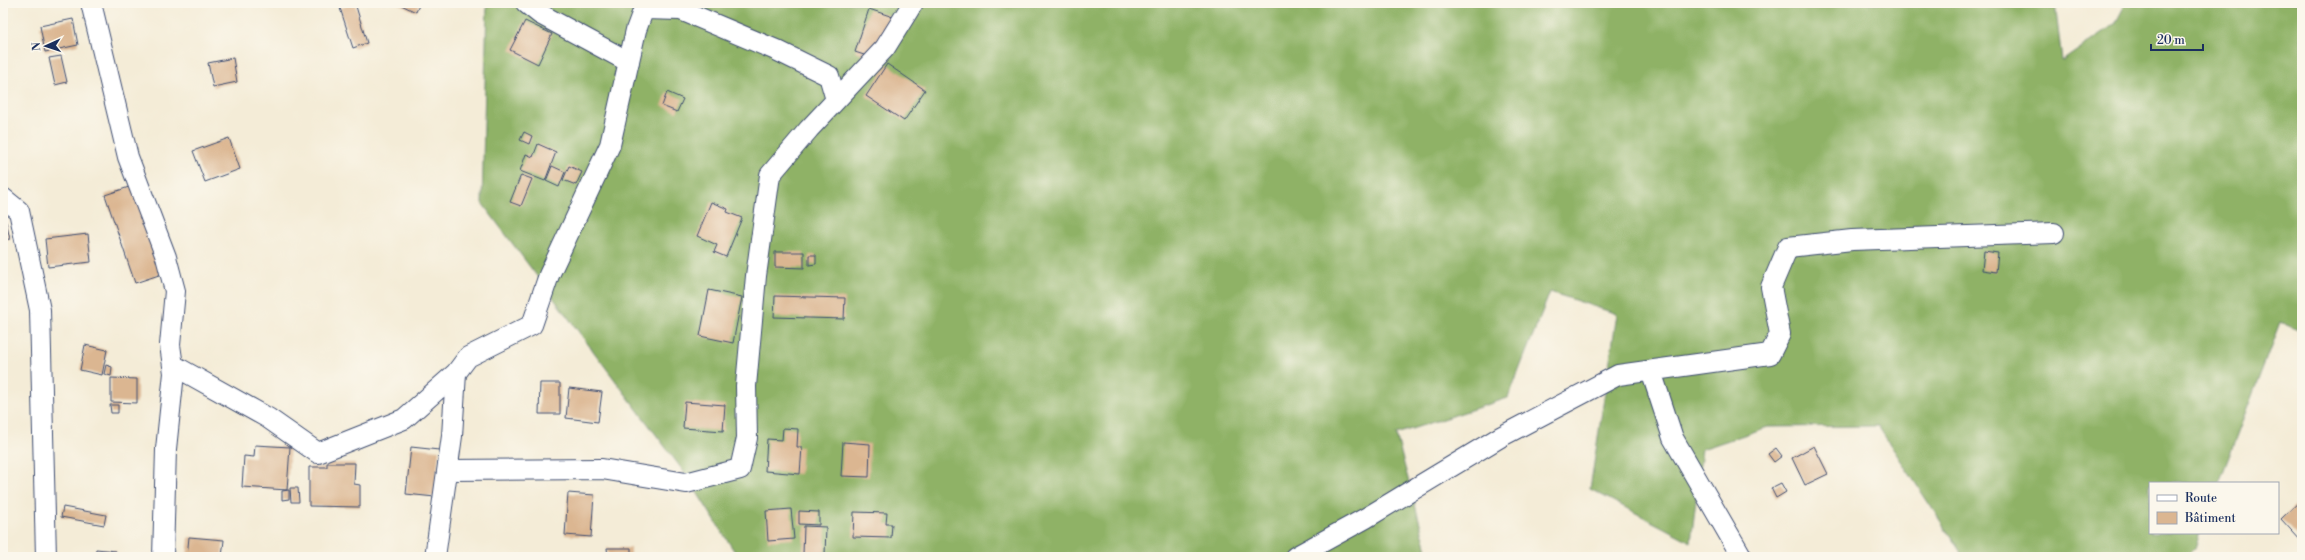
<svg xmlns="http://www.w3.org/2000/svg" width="2305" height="560" viewBox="0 0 2305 560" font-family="'Libre Bodoni',serif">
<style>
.forest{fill:#8fb266;stroke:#557062}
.building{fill:#dbb691}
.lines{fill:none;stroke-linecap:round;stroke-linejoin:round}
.street-casing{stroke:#3c4b70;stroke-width:22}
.street{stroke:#fff;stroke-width:20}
</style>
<rect width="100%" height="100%" fill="#fbf7ec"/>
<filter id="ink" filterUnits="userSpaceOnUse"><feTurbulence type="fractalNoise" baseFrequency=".025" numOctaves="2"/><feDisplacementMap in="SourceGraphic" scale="8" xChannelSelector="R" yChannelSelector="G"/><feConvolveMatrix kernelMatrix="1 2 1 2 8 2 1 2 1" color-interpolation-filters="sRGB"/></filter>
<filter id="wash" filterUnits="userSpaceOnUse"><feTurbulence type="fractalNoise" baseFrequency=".012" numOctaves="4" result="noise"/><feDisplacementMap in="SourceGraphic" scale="16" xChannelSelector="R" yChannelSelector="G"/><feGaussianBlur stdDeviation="0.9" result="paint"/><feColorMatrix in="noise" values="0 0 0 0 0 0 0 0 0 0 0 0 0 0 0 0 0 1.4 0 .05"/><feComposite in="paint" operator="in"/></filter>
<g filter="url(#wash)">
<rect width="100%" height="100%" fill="#f4ecd7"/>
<path class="forest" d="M487,3H2055L2062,61L2115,24L2126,3H2302V332L2280,322L2219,483H2150V533H2200L2195,548L2185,557H1964L1878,426L1768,427L1702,449L1691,542L1590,489L1617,314L1550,292L1508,398L1396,434L1429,557H738L684,472L482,203Z"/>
<g id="blocks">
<path class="building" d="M355,3L367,43L353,48L340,8Z
M397,3H420L416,12Z
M611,3H630L629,8Z
M869,9L893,17L879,60L855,52Z
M73,19L78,45L45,52L40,26Z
M525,21L552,34L538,64L510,50Z
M61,56L67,82L55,85L49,58Z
M233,58L237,82L213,87L208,63Z
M887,64L925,90L904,121L866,96Z
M667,92L683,99L677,112L662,106Z
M524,132L532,136L529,144L520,140Z
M229,138L240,169L205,182L193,151Z
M538,144L556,152L545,181L520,171L526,154L533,157Z
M552,166L565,172L559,187L546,181Z
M569,166L582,172L576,185L563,180Z
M521,175L532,179L521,206L510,202Z
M135,185L165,273L135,283L105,195Z
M711,202L728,209L727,212L742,218L726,257L714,252L717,245L697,236Z
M6,222L10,239L3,240V223Z
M88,234L91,262L48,267L45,239Z
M1984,251L1998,253L1996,272L1982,270Z
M775,252H804V268L775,267Z
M809,255H816V264L809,265Z
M709,290L742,297L733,343L700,336Z
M775,296L845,298L844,319L774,317Z
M85,345L107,350L102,375L80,370Z
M106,365L112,367L111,376L104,374Z
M111,378L137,379V403L111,402Z
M540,383H560V414H539Z
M569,388L602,392L598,422L566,418Z
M685,402L725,405L723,431L683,428Z
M110,405H118V413H111Z
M783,428L798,429L797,447H802L800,474L765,471L767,439L782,440Z
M843,442L870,444L869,477L841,476Z
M255,445L290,447L287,490L242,487L244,456L254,457Z
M1814,446L1828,474L1805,485L1792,458Z
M411,447L439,450L435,497L406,494Z
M1776,448L1782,456L1774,462L1768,454Z
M327,463H355L354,484L360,485V507L309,506V467H327Z
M1781,483L1786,492L1776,498L1771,488Z
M290,488H298L299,502H291Z
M289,490V499L282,500V491Z
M568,493L594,495L591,537L565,535Z
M2301,500L2302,501V542L2281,519Z
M63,507L106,515L104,525L61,517Z
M791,509L794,539L768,541L766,511Z
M799,511L819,512V525L799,524Z
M854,512L887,513L886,524H892L891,538L853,537Z
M804,526L826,527L825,555L803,554Z
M189,537L224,540L222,557H187Z
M607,548H631V557H608Z
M96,549L116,551L115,557H95Z"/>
</g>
</g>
<g filter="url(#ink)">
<use href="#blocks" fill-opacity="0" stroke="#3c4b70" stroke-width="1"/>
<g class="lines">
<g class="street-casing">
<path id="street" d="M526,3L540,14L629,62
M92,7L128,157L166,257L175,291L170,345L174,373L166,449L163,557
M644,9L681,10L776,50L829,76L836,100
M3,198L19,211L40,310L46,557
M173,365L268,418L318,453L404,419L456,373
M1651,371L1673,438L1742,557
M448,470L602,469L686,483L740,469L747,438L746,386L756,276L770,175L809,129L885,48L913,3
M435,557L452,436L456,373L468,357L532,325L549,275L610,145L636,30L646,3
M1295,557L1366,518L1502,436L1618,375L1770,354L1780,334L1771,287L1788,247L1852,240L2054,233"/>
</g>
<use href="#street" class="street"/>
</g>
</g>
<rect width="2305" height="560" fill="none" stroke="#fbf7ec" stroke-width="16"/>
<rect x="2149" y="482" width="130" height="52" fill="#fbf7ec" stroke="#a1a7b3"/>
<rect x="2157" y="495" width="20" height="6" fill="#ffffff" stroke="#a1a7b3"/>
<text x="2185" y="502" font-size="12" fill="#1b2f5e">Route</text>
<rect x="2157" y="512" width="20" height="12" fill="#dbb691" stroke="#a1a7b3"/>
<text x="2185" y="522" font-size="12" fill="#1b2f5e">Bâtiment</text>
<g transform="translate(46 46) rotate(267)" stroke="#fbf7ec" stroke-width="3" paint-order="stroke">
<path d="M0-3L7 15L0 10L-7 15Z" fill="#1b2f5e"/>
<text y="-6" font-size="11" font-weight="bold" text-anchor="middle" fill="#1b2f5e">N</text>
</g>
<path d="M2151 44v6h52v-6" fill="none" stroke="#1b2f5e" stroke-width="2"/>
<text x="2157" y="44" font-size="12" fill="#1b2f5e" stroke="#fbf7ec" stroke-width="3" paint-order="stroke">20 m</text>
</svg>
